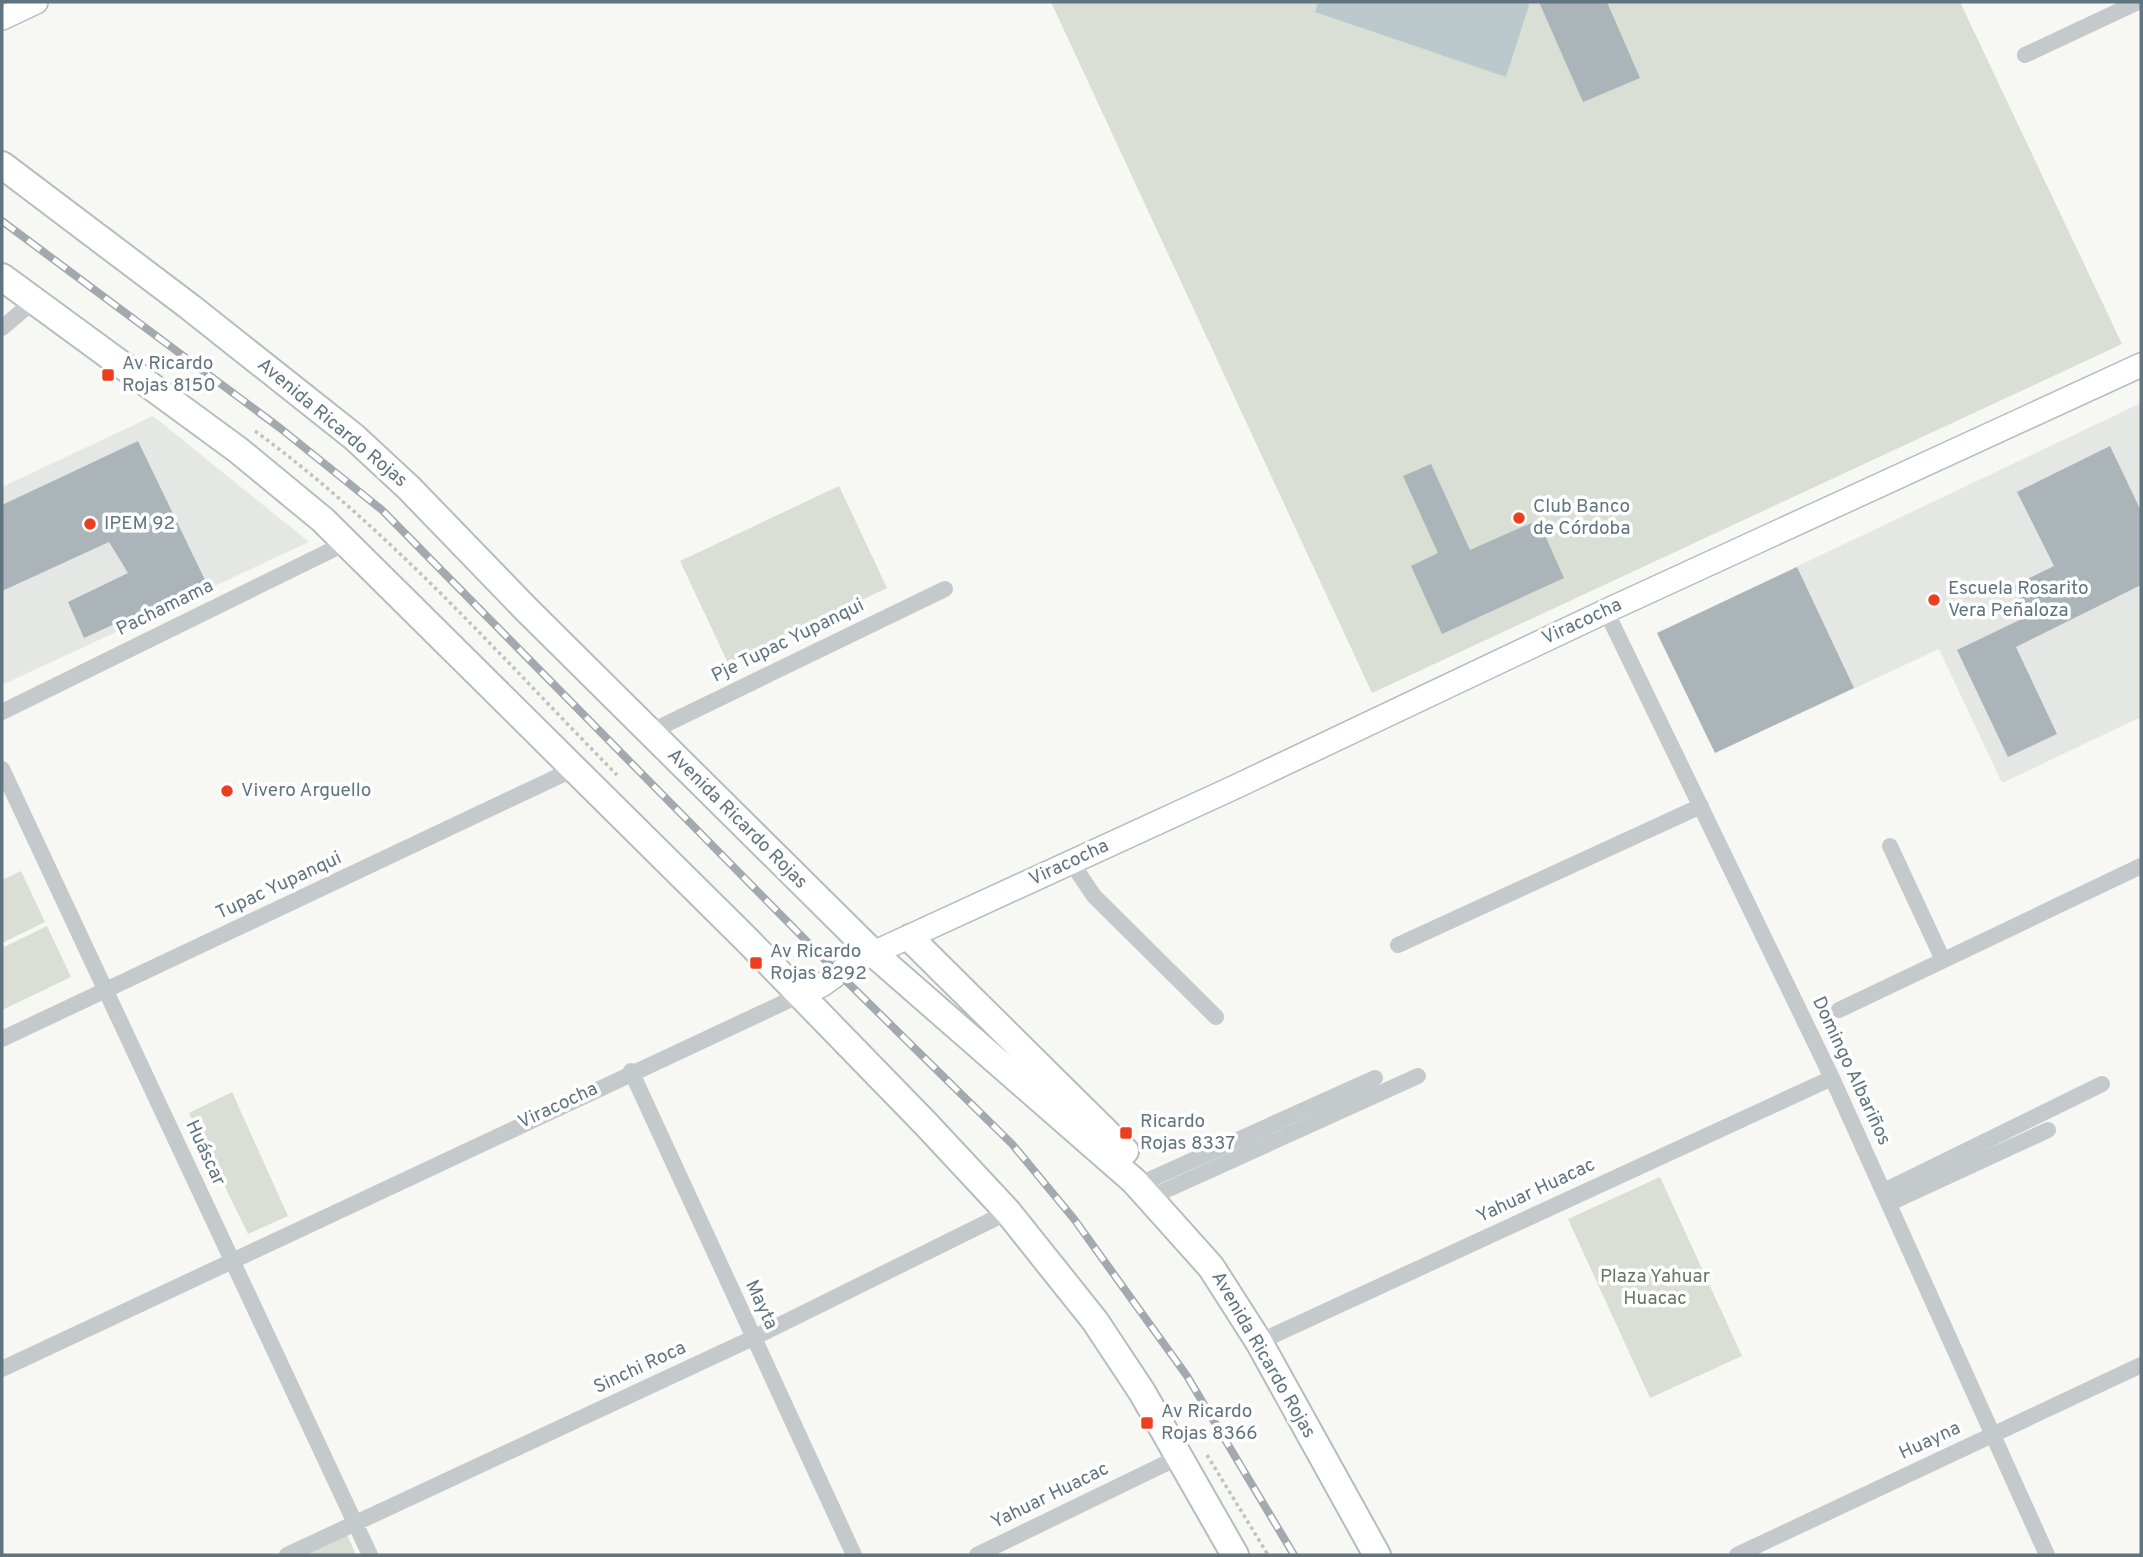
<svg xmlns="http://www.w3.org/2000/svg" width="2143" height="1557" viewBox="0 0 2143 1557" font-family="Overpass,sans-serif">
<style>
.built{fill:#e5e7e5}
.green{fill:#d9dfd4}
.water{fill:#bbc9cc}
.building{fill:#abb5b9}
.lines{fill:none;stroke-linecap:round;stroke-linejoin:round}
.secondary-casing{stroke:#b6bcc0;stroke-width:26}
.primary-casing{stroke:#b7bcbf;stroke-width:30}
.path{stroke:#c0c2c4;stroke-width:3.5;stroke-dasharray:3.5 3.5;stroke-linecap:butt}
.street{stroke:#c4c9cb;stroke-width:16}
.secondary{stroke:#fff;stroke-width:23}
.primary{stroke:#fff;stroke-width:26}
.rail-casing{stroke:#a2aaaf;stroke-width:8}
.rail{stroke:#fff;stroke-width:5;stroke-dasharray:16;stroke-linecap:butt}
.poi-dot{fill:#ec3f1f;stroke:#fff;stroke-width:2.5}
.labels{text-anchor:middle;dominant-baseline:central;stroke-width:7;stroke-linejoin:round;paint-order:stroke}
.poi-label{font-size:19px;fill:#607580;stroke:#fff;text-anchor:start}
.street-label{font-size:19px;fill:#607580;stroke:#fff}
.park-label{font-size:19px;fill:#667860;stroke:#fff}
</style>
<rect width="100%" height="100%" fill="#f7f7f4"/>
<path class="built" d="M2141,403V717L2002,783L1939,649L1715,753L1657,633Z
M153,416L309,542L2,685V487Z"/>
<path class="green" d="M1051,2H1960L2122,344L1372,693Z
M839,486L887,588L728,663L680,561Z
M21,871L45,922L2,943V880Z
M47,926L71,977L2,1010V948Z
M232,1092L288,1216L248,1234L189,1113Z
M1660,1177L1742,1356L1650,1398L1568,1219Z
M345,1530L356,1555H296Z"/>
<path class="water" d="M1318,2H1528L1529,5L1506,77L1315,12Z"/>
<path class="building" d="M1539,2H1607L1640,78L1583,102Z
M138,441L206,582L84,638L68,602L128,573L109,542L2,591V505Z
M2110,446L2141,511V585L2016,647L2057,734L2008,757L1957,650L2028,616L2013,586L2054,566L2017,492Z
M1431,464L1470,550L1538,520L1564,578L1442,634L1411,566L1438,553L1403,476Z
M1797,567L1854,688L1715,753L1657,633Z"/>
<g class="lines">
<g class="secondary-casing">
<path id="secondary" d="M2,18L36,2
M800,995L822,985L854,962L1235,787L1606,611L2141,365"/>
</g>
<g class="primary-casing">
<path id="primary" d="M2,165L190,307L354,437L409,488L526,609L873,953L1134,1181L1211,1267L1259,1342L1377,1555
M2,277L238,450L323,520L747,940L926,1124L1008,1212L1095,1321L1142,1392L1235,1555
M910,938L1125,1151"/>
</g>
<path class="path" d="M255,431C389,529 501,657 617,775
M1207,1455L1268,1555"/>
<path class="street" d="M2025,55L2138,2
M2,328L34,301
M1606,611L1832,1078L2047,1555
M2,712L346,543
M650,732L945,589
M2,769L370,1555
M1890,846L1943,960
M1071,862L1094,896L1216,1017
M1398,945L1701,806
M1839,1010L2141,866
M2,1039L574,769
M631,1071L854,1555
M1151,1179L1375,1078
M1884,1191L2102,1084
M1162,1192L1418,1076
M1890,1203L2048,1130
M1259,1342L1832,1078
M2,1369L800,995
M287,1555L753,1338L1008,1212
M977,1555L1179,1457
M1737,1555L2141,1365"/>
<use href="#secondary" class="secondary"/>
<use href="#primary" class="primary"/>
<g class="rail-casing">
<path id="rail" d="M2,221L280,428L382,510L837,972L1012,1144L1074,1219L1187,1376L1294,1555"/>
</g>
<use href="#rail" class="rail"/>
</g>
<g class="poi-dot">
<rect x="101" y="368" width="14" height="14" rx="3.5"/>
<circle cx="1519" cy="518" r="7"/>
<circle cx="90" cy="524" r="7"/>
<circle cx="1934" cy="600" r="7"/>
<circle cx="227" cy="791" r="7"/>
<rect x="749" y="956" width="14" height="14" rx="3.5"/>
<rect x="1119" y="1126" width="14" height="14" rx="3.5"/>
<rect x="1140" y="1416" width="14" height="14" rx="3.5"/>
</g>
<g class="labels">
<g class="poi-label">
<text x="122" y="364">Av Ricardo<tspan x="122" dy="22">Rojas 8150</tspan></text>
<text x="1533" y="507">Club Banco<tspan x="1533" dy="22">de Córdoba</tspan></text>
<text x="104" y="524">IPEM 92</text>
<text x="1948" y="589">Escuela Rosarito<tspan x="1948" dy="22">Vera Peñaloza</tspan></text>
<text x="241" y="791">Vivero Arguello</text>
<text x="770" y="952">Av Ricardo<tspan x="770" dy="22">Rojas 8292</tspan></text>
<text x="1140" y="1122">Ricardo<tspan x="1140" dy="22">Rojas 8337</tspan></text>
<text x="1161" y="1412">Av Ricardo<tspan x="1161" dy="22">Rojas 8366</tspan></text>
</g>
<g class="street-label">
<text transform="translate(332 423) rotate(40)">Avenida Ricardo Rojas</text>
<text transform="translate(165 608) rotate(-26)">Pachamama</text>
<text transform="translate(1582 622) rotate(-25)">Viracocha</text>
<text transform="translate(788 641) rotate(-26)">Pje Tupac Yupanqui</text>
<text transform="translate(737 819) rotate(45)">Avenida Ricardo Rojas</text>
<text transform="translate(1069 863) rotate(-25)">Viracocha</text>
<text transform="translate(279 886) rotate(-25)">Tupac Yupanqui</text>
<text transform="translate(1851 1071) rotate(65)">Domingo Albariños</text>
<text transform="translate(558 1106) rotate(-25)">Viracocha</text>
<text transform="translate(205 1153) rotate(65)">Huáscar</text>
<text transform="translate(1536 1191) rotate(-25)">Yahuar Huacac</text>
<text transform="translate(761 1305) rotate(65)">Mayta</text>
<text transform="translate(1263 1355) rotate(60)">Avenida Ricardo Rojas</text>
<text transform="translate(640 1368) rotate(-25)">Sinchi Roca</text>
<text transform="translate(1930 1441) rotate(-25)">Huayna</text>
<text transform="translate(1050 1496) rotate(-26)">Yahuar Huacac</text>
</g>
<g class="park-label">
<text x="1655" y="1277">Plaza Yahuar<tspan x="1655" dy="22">Huacac</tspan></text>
</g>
</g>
<rect width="2143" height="1557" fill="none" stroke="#607580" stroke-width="7"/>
</svg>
